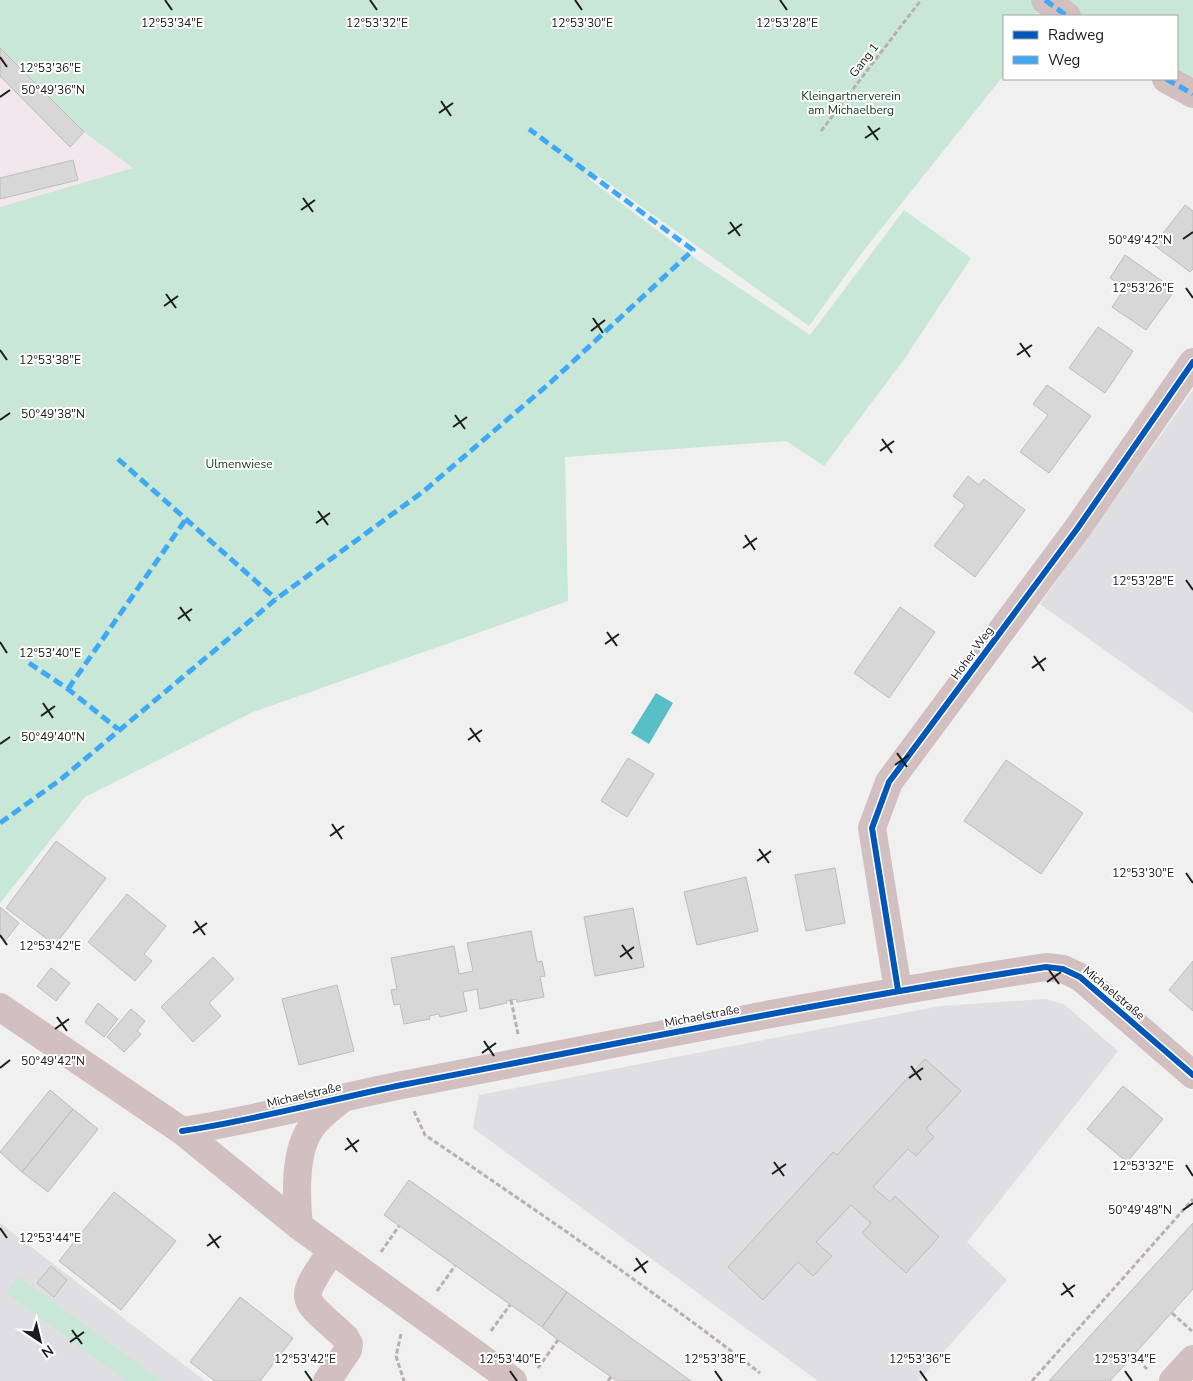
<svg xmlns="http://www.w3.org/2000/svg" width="1193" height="1381" viewBox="0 0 1193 1381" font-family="'Nunito Sans',sans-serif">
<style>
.built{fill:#dfdfe3}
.industrial{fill:#f3e7ee}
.green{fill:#c8e7d7}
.water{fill:#57bfc5}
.building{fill:#d7d7d8;stroke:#bcbcbd}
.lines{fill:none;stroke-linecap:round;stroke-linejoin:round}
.path{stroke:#baafaf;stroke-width:3;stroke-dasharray:5 2.5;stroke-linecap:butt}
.minor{stroke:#d2bfc0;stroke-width:28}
.quiet{stroke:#3fa9f5;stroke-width:5;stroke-dasharray:10 5;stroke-linecap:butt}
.cycleway-casing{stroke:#fff;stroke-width:9}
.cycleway{stroke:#0057b8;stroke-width:6}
.ticks{fill:none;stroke:#1c1c1d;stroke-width:2}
.labels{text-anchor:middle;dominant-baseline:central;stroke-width:4;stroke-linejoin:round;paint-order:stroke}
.street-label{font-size:12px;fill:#1c1c1d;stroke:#fff}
.park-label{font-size:12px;fill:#0f3826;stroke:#fff}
.ticks-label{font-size:12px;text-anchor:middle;fill:#1c1c1d;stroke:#fff;stroke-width:4;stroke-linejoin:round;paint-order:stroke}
</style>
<rect width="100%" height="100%" fill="#f0f0f1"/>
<path class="built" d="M1193,390V713L1040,604Z
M1046,999L1065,1005L1118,1051L967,1242L1007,1280L918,1381H818L473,1128L479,1095L940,1006Z
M0,1223L4,1226L205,1381H0Z"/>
<path class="industrial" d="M0,21L134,168L0,207Z"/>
<path class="green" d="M0,0H1033L1041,6L1042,16H1004V75L861,254L809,326L596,174L589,179L693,257L810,335L904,210L971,258L905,358L824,466L786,441L565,457L568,601L253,712L85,797L0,903V207L133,168L84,132L0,48Z
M1061,0H1193V85L1177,77V16H1082Z
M18,1276L162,1381H126L6,1293Z"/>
<path class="water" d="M656,693L673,703L649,744L631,733Z"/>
<path class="building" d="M0,48L84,132L70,147L0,76Z
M73,160L78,180L0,199V178Z
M1185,205L1193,211V269L1190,272L1154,245Z
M1125,255L1175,290L1146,330L1112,307L1125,288L1110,278Z
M1098,327L1133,351L1105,393L1069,368Z
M1047,385L1091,416L1049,473L1020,452L1048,415L1033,404Z
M968,476L979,485L984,479L1025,510L975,577L934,546L965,505L953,496Z
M900,607L935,632L889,698L854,673Z
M628,758L654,774L627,817L601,801Z
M1006,760L1083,813L1041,874L964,821Z
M56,841L106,878L55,945L6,908Z
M835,868L845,923L806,931L795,875Z
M746,877L758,931L697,945L684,892Z
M127,894L166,926L144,954L152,961L135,981L88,942Z
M0,907L19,923L5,941L0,937Z
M633,908L644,967L595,976L584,917Z
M531,931L537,962L542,961L545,976L540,977L544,997L517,1002L516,999L506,1001L507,1003L480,1009L477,989L463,992L467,1011L440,1017L439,1014L429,1016L430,1019L404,1024L400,1004L394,1005L391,990L397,989L391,958L454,946L459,974L473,971L467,943Z
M213,957L234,979L209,1003L221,1016L193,1042L161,1007Z
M1193,961V1011L1169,990Z
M51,968L70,983L56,1001L37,986Z
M337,985L354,1051L299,1065L282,999Z
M98,1003L118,1019L104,1037L85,1022Z
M131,1009L145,1021L137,1031L141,1034L124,1052L107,1037Z
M925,1059L961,1091L926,1129L934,1137L916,1156L908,1149L873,1187L890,1202L895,1196L939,1237L906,1273L862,1233L871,1223L851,1205L816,1242L832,1256L813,1276L798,1262L763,1300L728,1267L833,1152L837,1155Z
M1123,1086L1163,1119L1127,1162L1087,1129Z
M50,1090L73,1109L22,1172L0,1152Z
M73,1109L98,1129L48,1192L22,1172Z
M409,1180L567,1292L542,1327L384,1215Z
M114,1192L176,1241L121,1310L59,1261Z
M1193,1223V1289L1110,1381H1049Z
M51,1266L67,1280L54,1297L37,1283Z
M567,1292L691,1381H617L558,1340L542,1327Z
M240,1297L293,1338L260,1381H215L190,1362Z"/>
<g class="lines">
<path class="path" d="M821,131L921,0
M511,1000L518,1034
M414,1111L425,1135C539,1212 651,1289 760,1373
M381,1252L399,1226
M437,1291L455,1266
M1172,1313L1192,1331
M491,1331L510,1305
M401,1334L396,1356L404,1381
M1133,1356L1147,1369
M538,1368L558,1340
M608,1381L611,1377
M1032,1381L1193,1199"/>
<path class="minor" d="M1045,0L1067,16
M1166,79L1193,94
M898,990L872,828L889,782L1077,529L1193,362
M0,1007L182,1131L299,1226L513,1381
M182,1131C257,1120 331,1099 407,1084C619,1043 832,1000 1046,967L1063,969L1080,977L1193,1075
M299,1226C296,1198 294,1152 311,1128C319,1116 331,1108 342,1099
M327,1381L348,1350L349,1344L345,1337C299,1295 297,1303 332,1250
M1173,1381L1193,1359"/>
<path class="quiet" d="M1045,0L1067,16
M1166,79L1193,94
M118,459L276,599
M29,663L68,689L118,729
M68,689L186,519
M0,823L60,780L276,599L424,491L551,382L693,250L529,129"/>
<g class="cycleway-casing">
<path id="cycleway" d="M898,990L872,828L889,782L1077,529L1193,362
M182,1131C257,1120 331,1099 407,1084C619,1043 832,1000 1046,967L1063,969L1080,977L1193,1075"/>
</g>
<use href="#cycleway" class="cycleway"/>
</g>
<path class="ticks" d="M165,0L172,10M370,0L377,10M575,0L582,10M780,0L787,10M0,57L7,67M0,97L10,90M441,101L451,116M439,113L453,103M868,126L878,140M865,138L880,128M303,198L313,212M301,210L315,200M730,222L740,236M728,234L742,224M1183,239L1193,232M1186,288L1193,298M166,294L176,308M164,306L178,296M593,318L603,333M591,331L605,320M1020,343L1030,357M0,350L7,360M1017,355L1032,345M455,415L465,429M0,420L10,413M453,427L467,417M882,439L892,453M880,451L894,441M318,511L328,525M316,523L330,513M745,535L755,550M743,548L757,538M1186,580L1193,590M180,607L190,621M178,619L192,609M607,632L617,646M0,642L7,653M605,644L619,634M1034,656L1044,671M1032,668L1046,658M43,703L53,718M41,716L55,706M470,728L480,742M468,740L482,730M0,744L10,737M897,753L907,767M895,765L909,755M332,824L342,839M330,836L344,826M759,849L769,863M757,861L771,851M1186,873L1193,883M195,921L205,935M193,933L207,923M0,935L7,945M622,945L632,959M620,957L634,947M1049,970L1059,984M1047,982L1061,972M57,1017L67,1031M55,1029L69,1019M484,1041L494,1056M482,1053L496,1043M911,1066L921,1080M0,1068L10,1060M909,1078L923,1068M347,1138L357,1152M345,1150L359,1140M774,1162L784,1176M1186,1165L1193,1176M772,1174L786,1164M1183,1210L1193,1203M0,1228L7,1238M209,1234L219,1248M207,1246L221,1236M636,1258L646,1273M634,1271L648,1261M1063,1283L1073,1297M1061,1295L1075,1285M72,1330L82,1344M70,1342L84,1332M305,1371L312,1381M510,1371L517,1381M715,1371L722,1381M920,1371L927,1381M1125,1371L1132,1381"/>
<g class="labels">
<g class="street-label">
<text transform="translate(864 60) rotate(-52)">Gang 1</text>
<text transform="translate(972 653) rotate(-54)">Hoher Weg</text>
<text transform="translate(1114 993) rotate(40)">Michaelstraße</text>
<text transform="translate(702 1016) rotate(-11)">Michaelstraße</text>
<text transform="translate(304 1095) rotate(-13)">Michaelstraße</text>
</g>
<g class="park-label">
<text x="851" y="96">Kleingartnerverein<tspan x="851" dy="14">am Michaelberg</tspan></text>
<text x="239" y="464">Ulmenwiese</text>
</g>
</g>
<g class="ticks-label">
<text x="377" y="27">12°53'32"E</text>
<text x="582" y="27">12°53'30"E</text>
<text x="787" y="27">12°53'28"E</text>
<text x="172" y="27">12°53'34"E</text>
<text x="50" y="72">12°53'36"E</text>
<text x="53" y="94">50°49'36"N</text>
<text x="1140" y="244">50°49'42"N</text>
<text x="1143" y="292">12°53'26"E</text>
<text x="50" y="364">12°53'38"E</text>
<text x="53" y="418">50°49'38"N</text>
<text x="1143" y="585">12°53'28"E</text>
<text x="50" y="657">12°53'40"E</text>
<text x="53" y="741">50°49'40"N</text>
<text x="1143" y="877">12°53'30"E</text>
<text x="50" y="950">12°53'42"E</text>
<text x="53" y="1065">50°49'42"N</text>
<text x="1143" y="1170">12°53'32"E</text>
<text x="1140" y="1214">50°49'48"N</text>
<text x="50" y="1242">12°53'44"E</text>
<text x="305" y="1363">12°53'42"E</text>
<text x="510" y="1363">12°53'40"E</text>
<text x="715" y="1363">12°53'38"E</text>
<text x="920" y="1363">12°53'36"E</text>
<text x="1125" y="1363">12°53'34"E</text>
</g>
<rect x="1003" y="15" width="175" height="65" fill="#ffffff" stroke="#a4a4a5"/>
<rect x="1013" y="31" width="25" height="8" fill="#0057b8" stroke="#a4a4a5"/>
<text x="1048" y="40" font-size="15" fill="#1c1c1d">Radweg</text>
<rect x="1013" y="56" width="25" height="8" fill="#3fa9f5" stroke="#a4a4a5"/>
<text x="1048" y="65" font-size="15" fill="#1c1c1d">Weg</text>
<g transform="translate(40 1341) rotate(145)" stroke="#ffffff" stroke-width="4" paint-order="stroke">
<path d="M0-4L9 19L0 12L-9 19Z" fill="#1c1c1d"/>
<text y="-8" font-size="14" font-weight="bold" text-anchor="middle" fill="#1c1c1d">N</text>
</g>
</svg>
